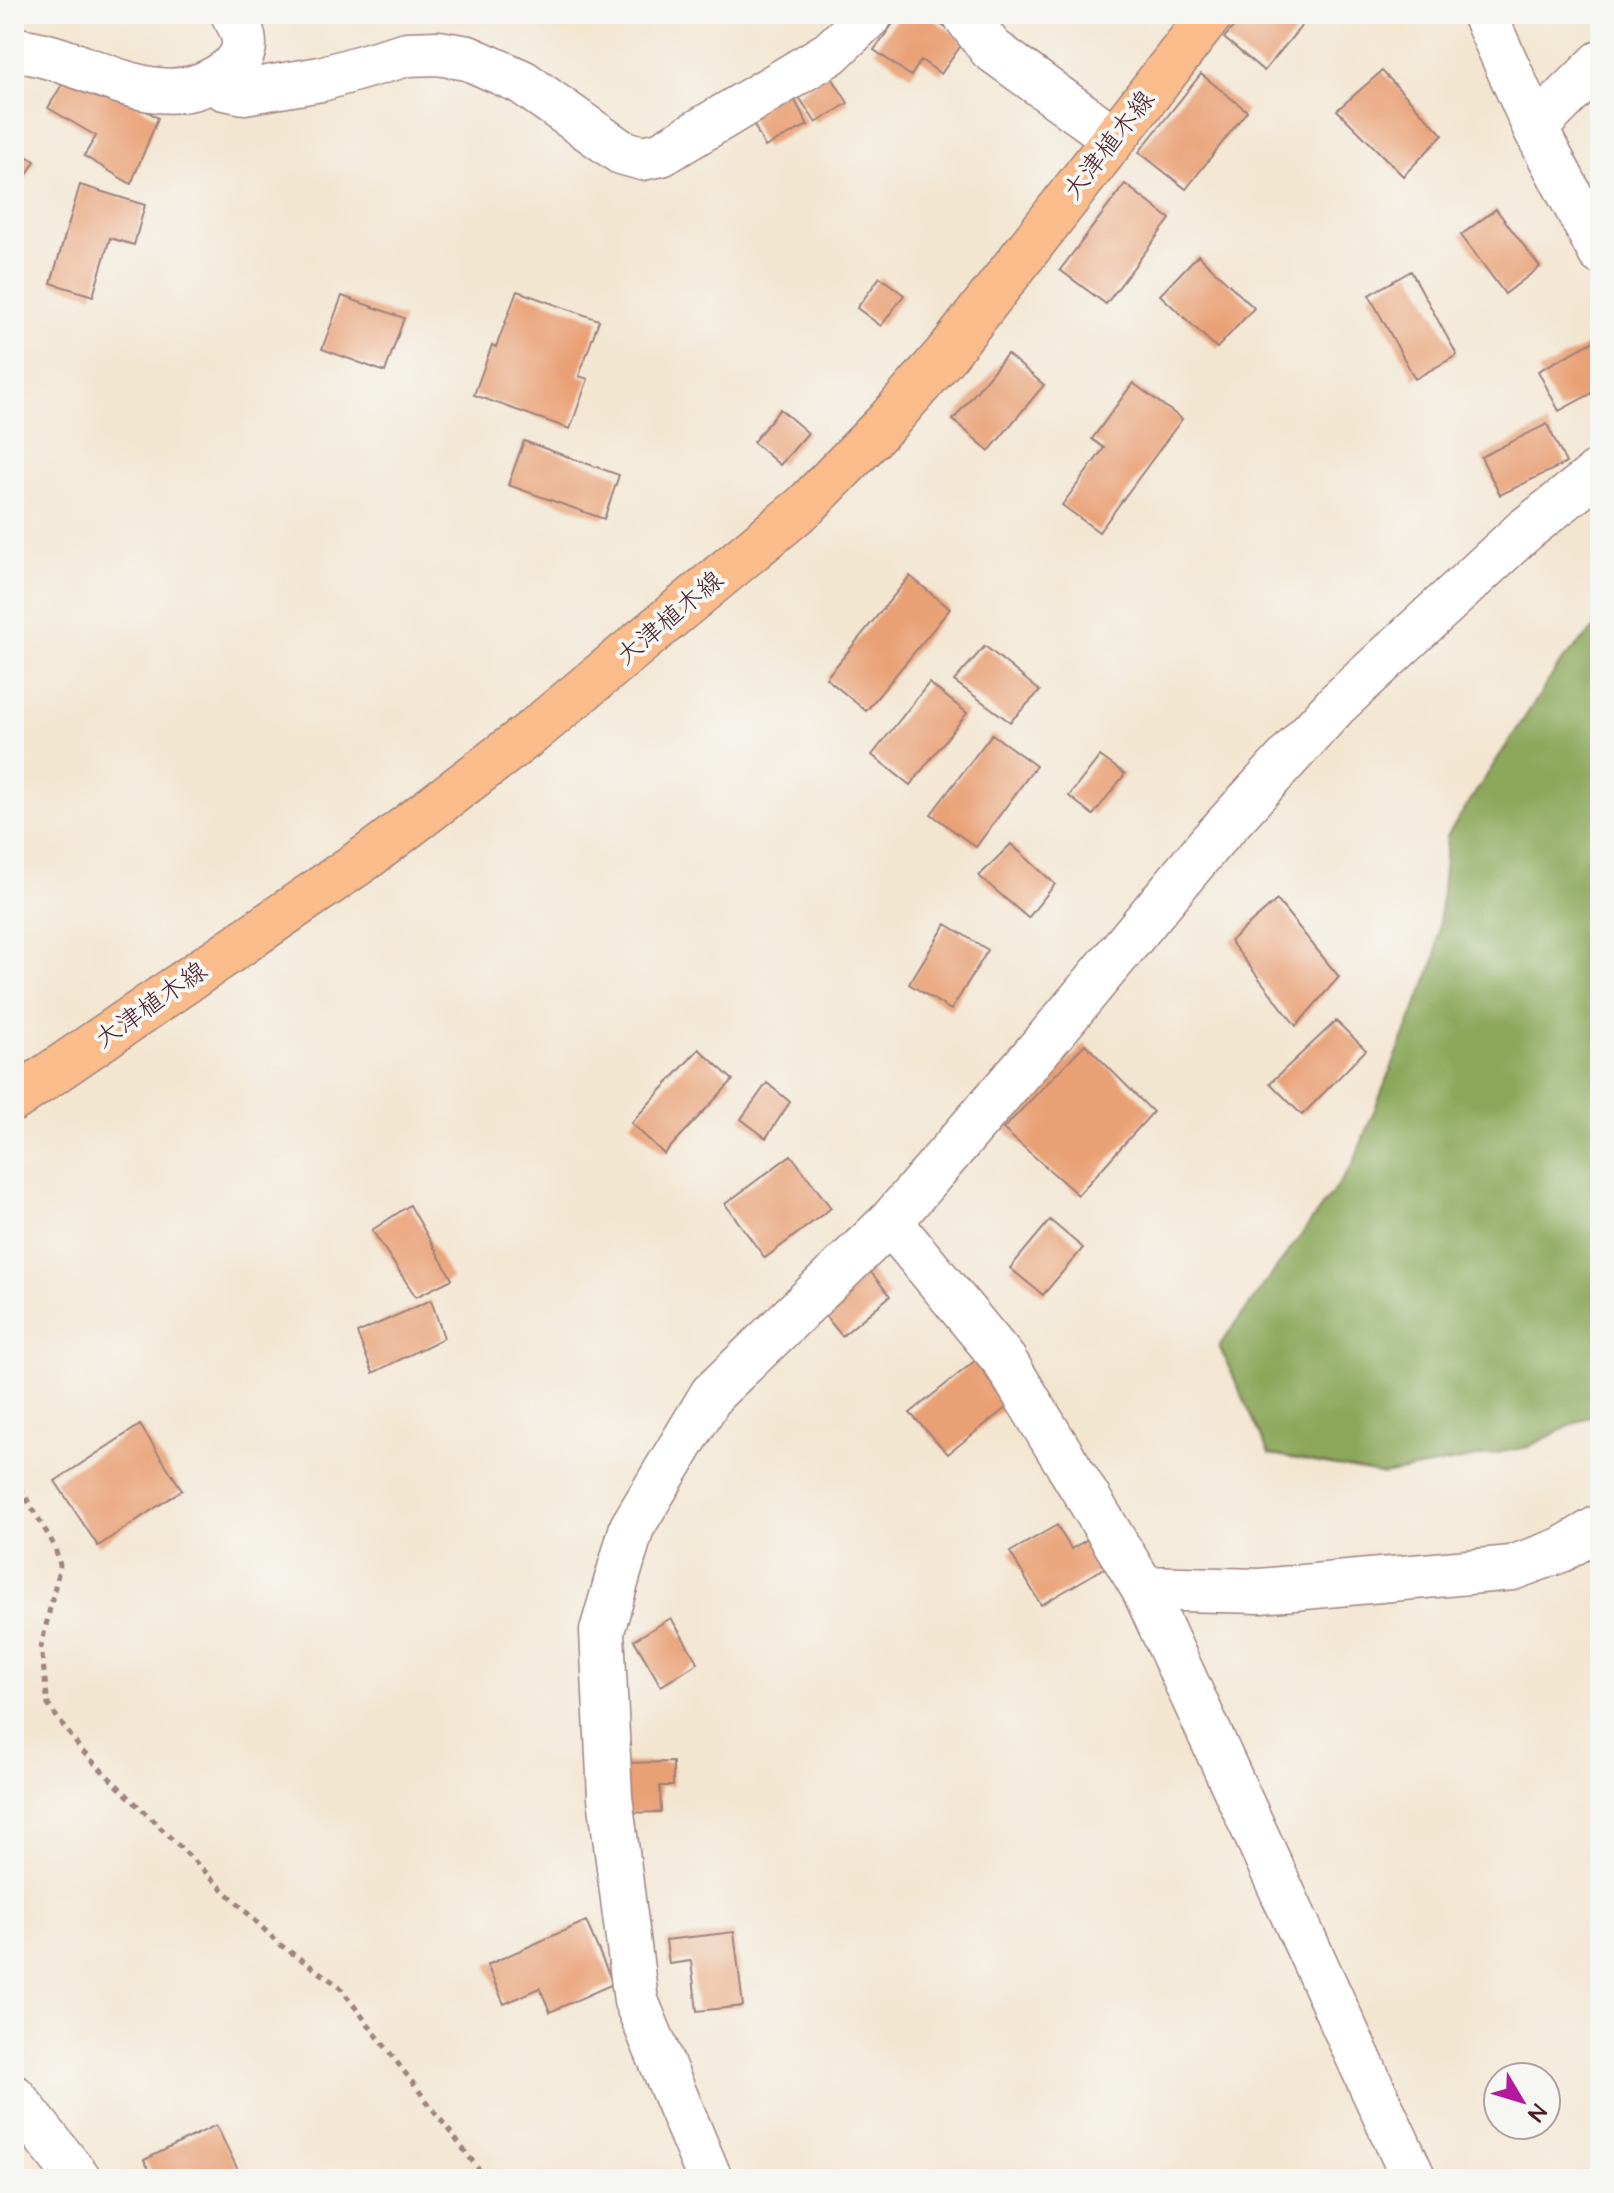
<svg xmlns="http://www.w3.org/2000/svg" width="1614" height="2193" viewBox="0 0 1614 2193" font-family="'Architects Daughter','Klee One',sans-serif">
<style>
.forest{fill:#8ba75a;stroke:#6a6342;stroke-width:2}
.building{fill:#e9a075}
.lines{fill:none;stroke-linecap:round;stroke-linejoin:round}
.minor-casing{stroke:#9e827e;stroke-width:47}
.major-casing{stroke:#9e827e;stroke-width:47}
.path{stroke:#9e827e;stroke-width:5;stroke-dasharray:6 6;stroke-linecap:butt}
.minor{stroke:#fff;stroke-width:44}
.major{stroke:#f9bc8a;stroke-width:44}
.labels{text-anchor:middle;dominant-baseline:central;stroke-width:8;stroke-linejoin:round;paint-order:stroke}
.street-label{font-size:26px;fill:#4a1f2b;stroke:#f6f6f2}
</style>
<rect width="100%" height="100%" fill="#f6f6f2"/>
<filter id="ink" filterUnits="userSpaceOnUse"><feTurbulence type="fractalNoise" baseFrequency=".0125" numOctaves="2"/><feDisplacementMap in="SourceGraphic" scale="16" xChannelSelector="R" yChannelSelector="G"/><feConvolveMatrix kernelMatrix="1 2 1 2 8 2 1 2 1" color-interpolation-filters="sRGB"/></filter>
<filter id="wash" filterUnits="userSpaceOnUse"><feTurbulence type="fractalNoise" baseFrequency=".006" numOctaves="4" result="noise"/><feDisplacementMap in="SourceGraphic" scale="32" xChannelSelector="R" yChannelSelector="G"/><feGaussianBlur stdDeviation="1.8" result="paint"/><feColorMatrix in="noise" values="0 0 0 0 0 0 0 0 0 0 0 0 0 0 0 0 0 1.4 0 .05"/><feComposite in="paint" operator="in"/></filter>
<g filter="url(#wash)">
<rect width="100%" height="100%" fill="#f3e6d1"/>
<path class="forest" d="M1600,623V1411L1528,1447L1384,1475L1269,1454L1219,1346L1352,1166L1436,957L1447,836L1561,662Z"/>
<g id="blocks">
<path class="building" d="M900,14H926L964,41L941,74L921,60L911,76L874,50Z
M1244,14H1294L1304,23L1264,71L1224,38Z
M73,66L158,118L131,184L84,156L96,136L48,108Z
M1382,71L1443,135L1403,176L1337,110Z
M829,73L848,103L816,123L797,94Z
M1201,74L1247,111L1186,189L1139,152Z
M789,89L808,125L765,147L747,111Z
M14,149L35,161L14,197Z
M1125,184L1170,219L1106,304L1060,270Z
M80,185L145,205L134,245L110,238L93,296L51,283Z
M1496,209L1540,267L1505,294L1461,235Z
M1198,255L1254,308L1217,348L1160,295Z
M1411,271L1457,355L1415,379L1369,295Z
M880,277L904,295L881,326L857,308Z
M517,291L599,320L579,376L588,379L570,429L474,395L492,345L496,347Z
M342,296L404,318L385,372L322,349Z
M1600,338V389L1559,411L1538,371Z
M1007,354L1044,385L989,451L953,420Z
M1133,383L1182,419L1099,532L1062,505L1104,448L1092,439Z
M780,409L808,433L780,465L753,442Z
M1547,424L1566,463L1500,495L1481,457Z
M524,441L619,475L604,519L508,485Z
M910,576L950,609L866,711L826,678Z
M985,646L1040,691L1010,722L954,681Z
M929,683L967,713L910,785L872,755Z
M992,734L1036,766L976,847L931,814Z
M1100,756L1125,774L1093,815L1069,796Z
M1011,844L1055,884L1028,918L979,876Z
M1277,900L1339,977L1296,1026L1230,941Z
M946,924L988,950L951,1010L909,984Z
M1336,1021L1366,1050L1302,1115L1270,1083Z
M1085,1044L1153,1112L1078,1195L1003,1129Z
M699,1049L733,1080L664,1154L631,1123Z
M767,1083L790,1102L766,1138L741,1119Z
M791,1155L831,1208L765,1258L725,1204Z
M410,1205L452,1279L416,1297L372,1230Z
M1050,1220L1083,1248L1043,1295L1010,1268Z
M870,1271L890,1296L842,1336L822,1312Z
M431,1300L444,1338L373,1373L357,1333Z
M976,1360L1007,1407L948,1454L910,1413Z
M140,1425L182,1490L98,1546L55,1481Z
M1057,1525L1071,1549L1090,1538L1106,1567L1041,1605L1010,1552Z
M671,1618L698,1663L661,1686L634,1640Z
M673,1762V1786H660L661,1812L620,1813V1763Z
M586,1921L613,1984L550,2012L540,1988L504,2004L487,1965Z
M734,1932L743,2006L697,2011L691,1961L669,1964L666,1940Z
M216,2125L240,2174L230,2179H154L144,2160Z"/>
</g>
</g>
<g filter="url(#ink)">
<use href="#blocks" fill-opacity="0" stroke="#9e827e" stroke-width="2"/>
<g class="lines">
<g class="minor-casing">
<path id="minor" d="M964,14L991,49L1114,138
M1484,14L1535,128L1600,252
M14,50C88,55 160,126 231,68C251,51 245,33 233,14
M216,79L224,88L244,92L321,79L407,54L438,53L468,58L522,82L621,152L642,158L661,154L830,53L871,14
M1535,128L1600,63
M890,1222L1004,1360L1143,1588L1414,2179
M1143,1588L1260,1591L1512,1568L1561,1550L1600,1527
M14,2097L79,2179
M710,2179L636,2001L610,1797L602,1631L632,1527L712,1394L890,1222L1051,1035L1210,843L1337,704L1525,530L1600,471"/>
</g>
<g class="major-casing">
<path id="major" d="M14,1099L370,855L532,732L806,505L888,421L948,352L1211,14"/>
</g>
<path class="path" d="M14,1477L54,1545L60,1565L41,1647L48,1705L82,1751L279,1944L339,1986L486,2179"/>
<use href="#minor" class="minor"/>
<use href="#major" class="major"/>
</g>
</g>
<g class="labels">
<g class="street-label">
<text transform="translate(1109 145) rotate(-52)">大津植木線</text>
<text transform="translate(670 618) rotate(-40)">大津植木線</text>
<text transform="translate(151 1005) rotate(-35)">大津植木線</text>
</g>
</g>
<rect width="1614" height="2193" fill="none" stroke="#f6f6f2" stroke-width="48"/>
<g transform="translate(1522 2101) rotate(128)"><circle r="38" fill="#f6f6f2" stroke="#b1a0a2" stroke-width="2"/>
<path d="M0-6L14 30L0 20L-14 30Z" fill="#b5179e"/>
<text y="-12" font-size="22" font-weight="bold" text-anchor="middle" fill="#4a1f2b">N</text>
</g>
</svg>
